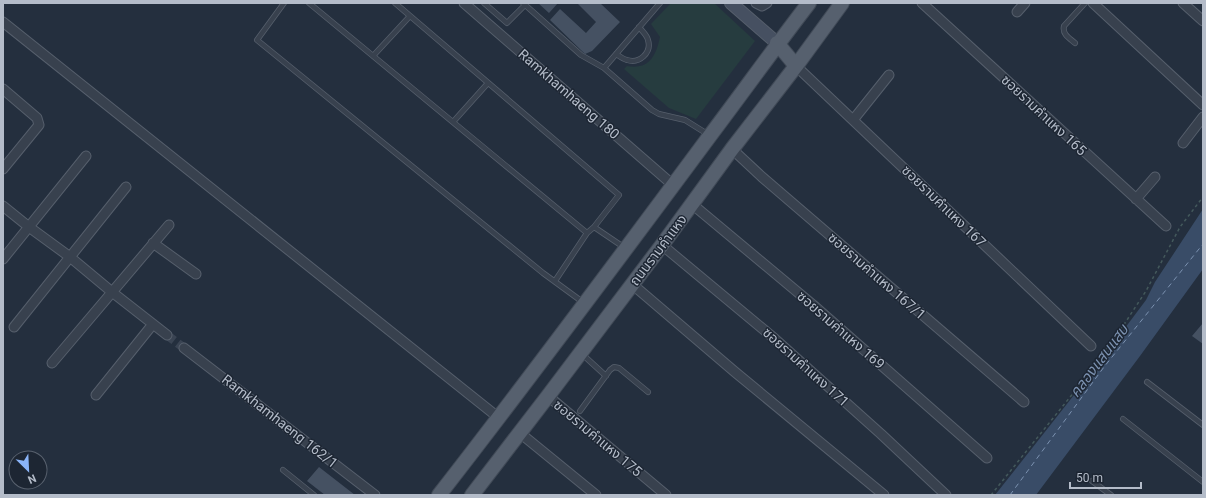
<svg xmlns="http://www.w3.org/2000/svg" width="1206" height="498" viewBox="0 0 1206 498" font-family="Roboto,'Noto Sans Thai',sans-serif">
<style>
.green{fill:#263c3f}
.water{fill:#394c67}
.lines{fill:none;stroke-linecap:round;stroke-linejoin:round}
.ferry{stroke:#7c92b1;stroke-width:1;stroke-dasharray:5 4;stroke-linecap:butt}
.building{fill:#455162}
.street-tunnel{stroke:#3a4453;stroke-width:9;stroke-dasharray:9 4.5;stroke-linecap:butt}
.lane-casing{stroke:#565f6c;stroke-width:6}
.street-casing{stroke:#565f6c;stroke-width:11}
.secondary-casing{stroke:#565f6c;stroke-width:14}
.primary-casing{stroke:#414a57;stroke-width:16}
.path{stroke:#44595c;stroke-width:1.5;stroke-dasharray:3 3;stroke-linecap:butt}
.lane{stroke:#38414e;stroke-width:4.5}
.street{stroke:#38414e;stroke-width:9}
.secondary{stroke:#465061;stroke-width:12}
.primary{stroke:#56606e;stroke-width:14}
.labels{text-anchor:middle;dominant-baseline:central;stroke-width:3;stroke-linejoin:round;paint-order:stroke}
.street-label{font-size:14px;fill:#b4bcc9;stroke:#1d2633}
.water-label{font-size:15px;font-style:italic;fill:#7c92b1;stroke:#1d2633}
</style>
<rect width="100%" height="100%" fill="#242f3e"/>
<path class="green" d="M671,3H714L755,41L696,119L669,108L624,69L627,66C649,70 656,56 660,37L651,24Z"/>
<path class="water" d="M1203,209V269L1140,356L1036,495H995L1089,376L1146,300L1155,282Z"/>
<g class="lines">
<path class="ferry" d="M1010,495L1104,367L1203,244"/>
</g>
<path class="building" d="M538,3H558L549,13Z
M577,3H600L620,22L592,51L585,54L550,20L560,9L586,33L596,22Z
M1203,323V344L1192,336Z
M319,467L355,495H325L307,481Z"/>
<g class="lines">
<path class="street-tunnel" d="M167,335L184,348"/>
<g class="lane-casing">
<path id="lane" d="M284,3L257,40L543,273L584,303
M309,3L587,233L555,281
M395,3L619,195L594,227L587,233
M484,3L507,23L525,5
M523,3L581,55L604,68L652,110L659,114L685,120L709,135
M1075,43C1069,38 1062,34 1064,26L1085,3
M616,54C619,56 623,59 627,60C639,64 652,53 648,40C647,35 642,31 639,27
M373,56L410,16
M604,68L660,3
M453,122L488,83
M594,227L625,248
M582,354L606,376
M1147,382L1203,425
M580,411L610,370L614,367L619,368L648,392
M1123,419L1203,482
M283,470L314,495
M1092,481L1111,495"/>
</g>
<g class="street-casing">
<path id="street" d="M464,3L673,185
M756,3L762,6L767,3
M922,3L1166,226
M1093,3L1203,105
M1183,3L1203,21
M1017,12L1025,3
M3,22L499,418
M796,66L1091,346
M3,89L37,118L39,125L3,169
M853,120L889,75
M1183,143L1203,117
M732,149L762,177L1024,402
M1136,199L1155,177
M692,204L813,305L987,458
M3,206L29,227L70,257L112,292L167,335
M153,243L196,274
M662,245L775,339L881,434L946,495
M3,259L86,156
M632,284L735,372L884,495
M14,327L126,187
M184,348L375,495
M52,363L169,225
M96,395L153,324
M548,396L666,495
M520,433L596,495"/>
</g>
<g class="secondary-casing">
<path id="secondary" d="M731,3L777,43"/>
</g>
<g class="primary-casing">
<path id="primary" d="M777,43L796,66
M439,495C531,377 620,257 709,137C743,92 775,47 809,3
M472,495L548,396L662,245L732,149L796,66L842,3"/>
</g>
<path class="path" d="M991,495L1079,386L1123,326L1146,291L1180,227L1203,197"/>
<use href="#lane" class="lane"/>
<use href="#street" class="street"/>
<use href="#secondary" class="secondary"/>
<use href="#primary" class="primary"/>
</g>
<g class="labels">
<g class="street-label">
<text transform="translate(569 94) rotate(41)">Ramkhamhaeng 180</text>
<text transform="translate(1044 115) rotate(43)">ซอยรามคำแหง 165</text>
<text transform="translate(944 206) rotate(44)">ซอยรามคำแหง 167</text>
<text transform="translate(658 250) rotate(-53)">ถนนรามคำแหง</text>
<text transform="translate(877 276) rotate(41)">ซอยรามคำแหง 167/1</text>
<text transform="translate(841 330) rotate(41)">ซอยรามคำแหง 169</text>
<text transform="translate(806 367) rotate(42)">ซอยรามคำแหง 171</text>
<text transform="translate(280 421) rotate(38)">Ramkhamhaeng 162/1</text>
<text transform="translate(598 438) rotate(40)">ซอยรามคำแหง 175</text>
</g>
<g class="water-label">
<text transform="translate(1099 361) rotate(-53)">คลองแสนแสบ</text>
</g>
</g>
<rect width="1206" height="498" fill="none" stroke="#b4bcc9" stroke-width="8"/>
<g transform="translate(28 470) rotate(156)"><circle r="19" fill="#1d2633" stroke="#59626f"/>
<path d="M0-3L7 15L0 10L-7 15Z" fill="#8ab4f8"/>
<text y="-6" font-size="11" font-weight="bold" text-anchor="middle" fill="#b4bcc9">N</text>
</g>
<path d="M1070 482v6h71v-6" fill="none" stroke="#b4bcc9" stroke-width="2"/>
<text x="1076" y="482" font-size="12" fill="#b4bcc9" stroke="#1d2633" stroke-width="3" paint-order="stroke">50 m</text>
</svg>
